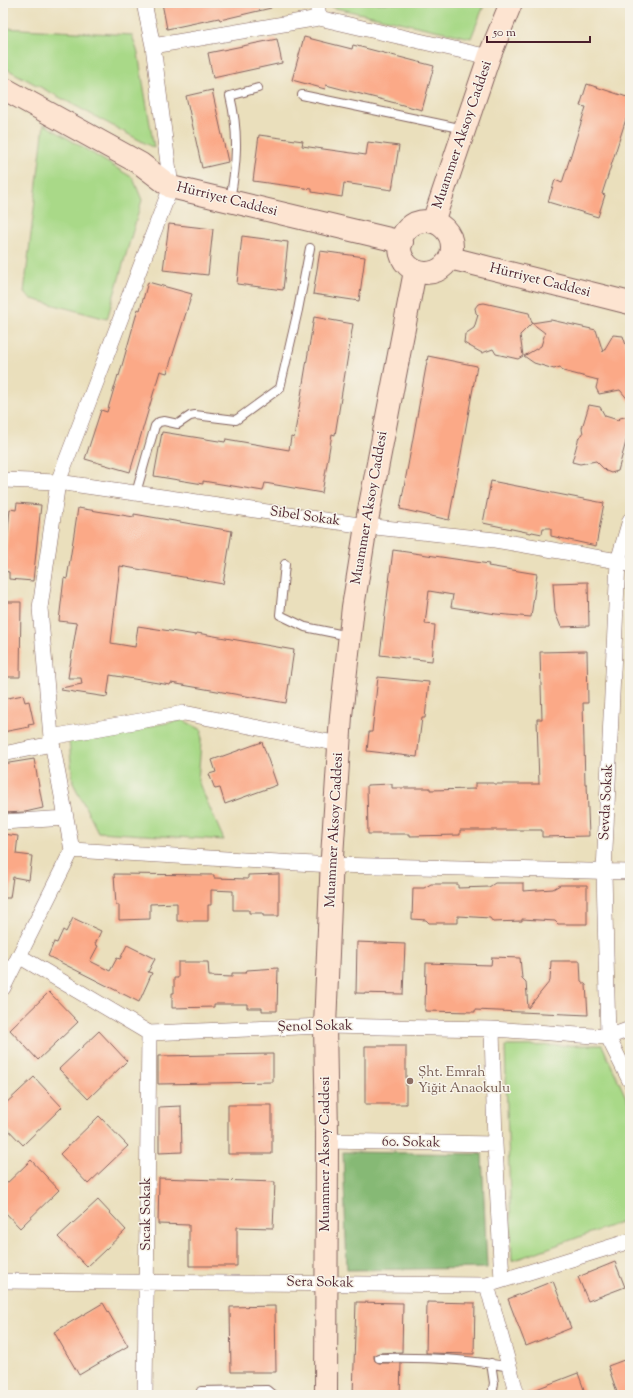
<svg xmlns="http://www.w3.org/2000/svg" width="633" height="1398" viewBox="0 0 633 1398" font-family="'Sorts Mill Goudy',serif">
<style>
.green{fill:#a9d988;stroke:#7a7c5a}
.forest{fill:#86b974;stroke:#686c50}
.building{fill:#fba987}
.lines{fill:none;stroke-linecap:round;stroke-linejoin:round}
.lane-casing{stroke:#82625e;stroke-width:10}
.street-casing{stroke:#82625e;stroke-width:16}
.secondary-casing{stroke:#82625e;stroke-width:24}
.lane{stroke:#fff;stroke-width:8}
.street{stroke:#fff;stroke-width:15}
.secondary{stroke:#fde4d1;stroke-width:22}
.education-dot{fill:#8d6e63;stroke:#f7f3e8;stroke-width:1.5}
.labels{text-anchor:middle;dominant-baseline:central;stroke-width:3;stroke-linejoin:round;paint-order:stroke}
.street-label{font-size:14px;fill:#4a1f2b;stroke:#f7f3e8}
.education-label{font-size:14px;fill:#785e54;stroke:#f7f3e8;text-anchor:start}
</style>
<rect width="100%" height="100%" fill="#f7f3e8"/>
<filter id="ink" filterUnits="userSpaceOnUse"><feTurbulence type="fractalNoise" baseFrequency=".025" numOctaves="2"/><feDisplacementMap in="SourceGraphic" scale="8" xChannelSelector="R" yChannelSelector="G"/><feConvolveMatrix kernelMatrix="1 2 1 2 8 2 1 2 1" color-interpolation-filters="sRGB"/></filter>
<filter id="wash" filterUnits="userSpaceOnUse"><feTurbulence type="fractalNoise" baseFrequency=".012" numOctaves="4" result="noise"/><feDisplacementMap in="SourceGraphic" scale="16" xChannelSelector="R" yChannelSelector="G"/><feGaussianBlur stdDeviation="0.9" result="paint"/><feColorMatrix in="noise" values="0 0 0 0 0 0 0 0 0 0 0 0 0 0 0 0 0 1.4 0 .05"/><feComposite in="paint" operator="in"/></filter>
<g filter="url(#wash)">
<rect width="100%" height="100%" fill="#eadfbc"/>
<path class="green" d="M331,3H485L471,38L331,7Z
M3,28L132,35L138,53L154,148L3,67Z
M44,124L133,178L142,200L107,319L32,299L24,293Z
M183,720L202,730L198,781L224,840L98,832L73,783L69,741Z
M602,1045L630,1106V1219L512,1261L505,1046Z"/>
<path class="forest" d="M343,1152L482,1154L487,1268L347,1270Z"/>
<g id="blocks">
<path class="building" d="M162,3H271V8L220,20L219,18L167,29Z
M304,37L352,49L353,45L434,66L422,110L326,85L325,89L292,80Z
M277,39L282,63L213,78L208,53Z
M587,84L630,98V120L626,119L602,194L605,195L598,217L548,202L555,180L562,183L586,107L580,106Z
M212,90L228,162L202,168L186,96Z
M259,135L303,141L302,146L366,155L368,142L399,146L392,190L344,183L342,197L312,192V189L253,181Z
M169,224L213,229L208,275L163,270Z
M242,236L288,242L283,290L237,284Z
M320,251L365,257L359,301L313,294Z
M148,282L192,294L167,373L160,371L130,472L85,459L101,410L107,412L118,375L119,376L138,309L140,310Z
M484,303L529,313L532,323L551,320L596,330L603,352L613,335L623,336L626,345L630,347L628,355L630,356V402L620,390L599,394L596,388L598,380L563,371L560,367L554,369L534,363L524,356L541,346L545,333L532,323L520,335L523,356L518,359L496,354L493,349L482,353L464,343L465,334L474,328L478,315L476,313L475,308L478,304Z
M314,317L353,324L335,435L332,434L322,493L265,483L263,491L203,481V484L154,476L162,432L225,442L226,439L289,450L291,437L294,438Z
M428,356L477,366L449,520L400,509Z
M589,405L600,407L605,416L618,420L620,418L629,416L630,427L618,471L611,473L606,471L596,461L580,464L572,462L579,437L583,434L582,428Z
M491,481L604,503L596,546L551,536V528H543L542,534L532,532L531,533L483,523Z
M17,503L41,505L33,581L9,579V572L4,571L10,509L16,510Z
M78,508L134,517V514L232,531L223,584L120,566L111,643L135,647L138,626L196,635L197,633L294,650L286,703L171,683L170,685L110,675L107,697L61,690V688L82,684L81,678H68L77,623L59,621L64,578L67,579Z
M393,550L489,564L488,566L537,574L531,617L496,614L451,607L453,595L429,591L425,624L435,625L432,661L380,655Z
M588,582L589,626L561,627L555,612L553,583Z
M3,602H21L20,677H3Z
M587,651L588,703H583L585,784H587L589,836L542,837V830H460V835L410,836V834H368L367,785L392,784V788H430V790L475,789V783H494V784H539L537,719H542L540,652Z
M378,677L429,682L425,718H422L417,757L367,751L369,732H372Z
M23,695L25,702L29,701L34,724L28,725L29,727L3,732V699Z
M262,742L277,785L225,804L220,788L215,789L209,774L216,772L212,760Z
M34,759L43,808L25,812L3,813V764Z
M3,834L18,836L16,854L32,856L29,880L13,877L10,898H3Z
M114,874L214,875V878L248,879V875L279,874V916H263V913H249V910H233V891L211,890V905H208V921H177V903L150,904V919L119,920V905H116Z
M495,883H523V891L553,889L560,885H587V924H558L555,921L522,919V921L493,922L490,918L458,916V923H429L426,920L412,919L413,888H424L431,884H458V888L489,887Z
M73,918L101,931L95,944L98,946L90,961L110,971L117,958L120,959L127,945L155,959L148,972L152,973L139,1002L48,956L54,942L57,943L63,930L66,932Z
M357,942L405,944L403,994L356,993Z
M492,957L520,958L522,978L526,982L528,1008L550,981L551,961H580L581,981L586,985L588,1015L475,1010V1012L425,1011L426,963L491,965Z
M178,962H208L209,976L232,977V973H246L247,970L278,968L277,1011H262V1008H247V1004H214V1007L172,1008V993H174V978H178Z
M49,992L78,1022L38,1060L10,1030Z
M99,1031L127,1061L88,1099L59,1069Z
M365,1046H406V1104H365Z
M273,1054V1082L158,1084V1056Z
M34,1077L62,1107L23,1145L3,1124V1106Z
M228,1105H272V1154H228Z
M181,1106L182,1152L159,1153V1107Z
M99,1116L128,1146L88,1184L60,1154Z
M31,1160L59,1190L20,1228L3,1210V1187Z
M159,1178L275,1182L273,1228L237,1227V1266H189V1225L158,1224Z
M98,1200L126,1230L87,1267L58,1237Z
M615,1262L625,1287L588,1301L578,1277Z
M553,1281L571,1328L526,1346L508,1299Z
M356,1302L403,1303L402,1352L379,1353L374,1355V1358L375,1361L379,1363H401L400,1395H353Z
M427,1302L475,1303L474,1354L426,1353Z
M103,1303L128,1346L79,1375L54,1332Z
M275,1306L276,1372H231L230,1307Z
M624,1360L625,1364L630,1362V1395H618L608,1366Z
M578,1373L586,1395H526V1393Z"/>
</g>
</g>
<g filter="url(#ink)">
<use href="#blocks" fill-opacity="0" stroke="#82625e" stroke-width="1"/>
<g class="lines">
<g class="lane-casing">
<path id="lane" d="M302,95L464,129
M230,199C237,164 239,132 230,96L258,88
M136,493L155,426L159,422L164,421L178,424L190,416L195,415L236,420L280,388L298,310L310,248
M285,564L280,615L305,627L349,636
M379,1358C423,1357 467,1359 510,1367
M491,1363L494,1383L492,1395
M201,1391L267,1390L273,1395"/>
</g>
<g class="street-casing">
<path id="street" d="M317,3L319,18
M153,46L319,18L489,57
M3,480L58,482L366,526L495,540L618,561L630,565
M630,520L618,561L604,872L608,1037L630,1081
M51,737L184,713L339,744
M3,754L52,744
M3,822L66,818
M72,850L332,865L630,872
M19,956L149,1033L325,1026L492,1029L608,1037L630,1029
M3,988L72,850L51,737L40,608L58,482L171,187L153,46L144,3
M492,1029L495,1144L502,1280
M327,1141L495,1144
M3,1281L487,1285L630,1241
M487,1285L517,1395
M145,1395L149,1033"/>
</g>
<g class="secondary-casing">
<path id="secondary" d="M3,88L141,164L171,187L402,242
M400 247a26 26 0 1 1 52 0a26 26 0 1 1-52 0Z
M433,222L489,57L511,3
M450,258L630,303
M326,1395L327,1134L325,1026L332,857L341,716L353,607L366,526L415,271"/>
</g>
<use href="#lane" class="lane"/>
<use href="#street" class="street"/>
<use href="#secondary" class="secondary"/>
</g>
</g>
<circle class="education-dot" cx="410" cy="1081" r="4"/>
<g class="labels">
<g class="street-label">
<text transform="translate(463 135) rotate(-71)">Muammer Aksoy Caddesi</text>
<text transform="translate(227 200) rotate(14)">Hürriyet Caddesi</text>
<text transform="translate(540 281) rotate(14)">Hürriyet Caddesi</text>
<text transform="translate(370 508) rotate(-80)">Muammer Aksoy Caddesi</text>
<text transform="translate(305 517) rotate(8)">Sibel Sokak</text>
<text transform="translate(607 802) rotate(-87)">Sevda Sokak</text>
<text transform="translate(335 830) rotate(-87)">Muammer Aksoy Caddesi</text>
<text transform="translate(315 1027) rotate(-1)">Şenol Sokak</text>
<text transform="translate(411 1143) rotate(1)">60. Sokak</text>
<text transform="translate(326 1154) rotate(-90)">Muammer Aksoy Caddesi</text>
<text transform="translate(147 1214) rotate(-90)">Sıcak Sokak</text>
<text transform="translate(320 1283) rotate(1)">Sera Sokak</text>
</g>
<g class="education-label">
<text x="418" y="1073">Şht. Emrah<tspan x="418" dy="16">Yiğit Anaokulu</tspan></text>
</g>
</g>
<rect width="633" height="1398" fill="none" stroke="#f7f3e8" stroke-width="16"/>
<path d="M487 36v6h103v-6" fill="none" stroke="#4a1f2b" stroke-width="2"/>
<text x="493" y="36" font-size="12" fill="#4a1f2b" stroke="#f7f3e8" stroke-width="3" paint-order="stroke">50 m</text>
</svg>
